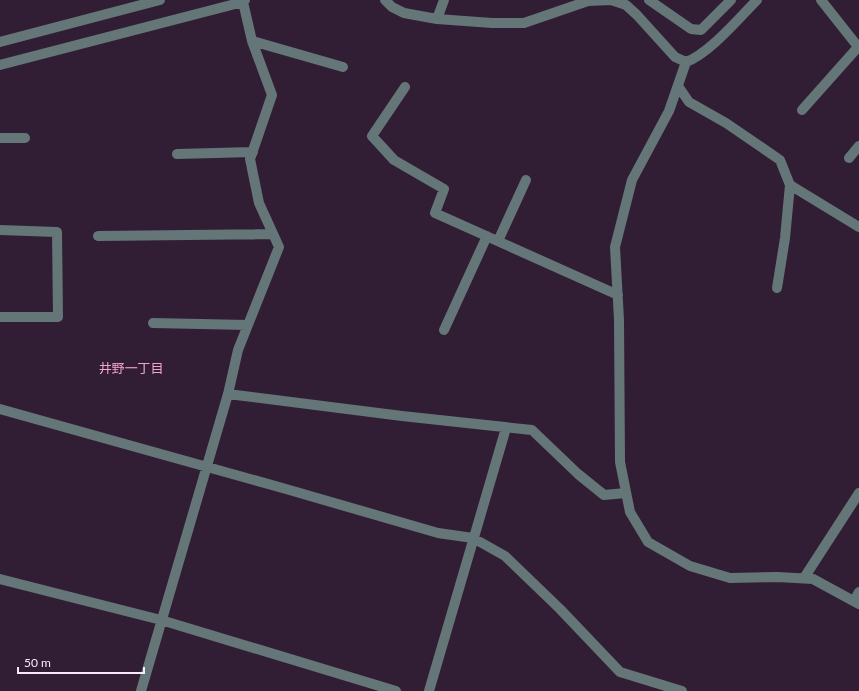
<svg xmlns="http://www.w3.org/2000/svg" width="859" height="691" viewBox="0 0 859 691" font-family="Lato,'Noto Sans JP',sans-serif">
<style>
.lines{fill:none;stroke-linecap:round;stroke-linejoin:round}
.minor{stroke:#647677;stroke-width:10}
.labels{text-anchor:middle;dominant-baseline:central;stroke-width:3;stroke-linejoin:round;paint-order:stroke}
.neighbourhood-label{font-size:13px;fill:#f0a4c9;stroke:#311e34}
</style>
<rect width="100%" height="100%" fill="#311e34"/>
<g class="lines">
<path class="minor" d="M385,0L392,7L404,13L437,19L492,23H524L588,1L611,0L626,5L637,15L675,57L686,62C709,54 739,18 757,0
M649,0L691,29L701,30L731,0
M821,0L859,48
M437,19L444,0
M252,41L343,67
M0,42L160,0
M686,62L669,111L632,180L615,247L619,320L620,462L630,512L648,542L690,566L730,578L778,577L813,579L859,604
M0,65L243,2
M678,86L689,102L726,123L780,160L790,185L859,227
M405,87L372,136L394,160L444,189L435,213L618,295
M802,110L858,47
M0,138H25
M177,154L253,152
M849,158L859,146
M0,230L57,232L58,317H0
M98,236L273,234
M498,241L526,180
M777,288L785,238L790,185
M153,323L248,325
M444,330L487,236
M228,394L402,416L532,430L578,474L604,495L626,493
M0,409L286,489L438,533L473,538L505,556L560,609L620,672L682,691
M804,578L859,493
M0,579L161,620L396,691
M854,601L859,592
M141,691L228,394L238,350L279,247L259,203L250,159L272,95L252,41L243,2L245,0
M429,691L506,428"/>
</g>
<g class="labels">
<g class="neighbourhood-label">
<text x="131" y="368">井野一丁目</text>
</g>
</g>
<path d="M18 667v6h126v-6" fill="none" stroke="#f6e9f8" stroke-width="2"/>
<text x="24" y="667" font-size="12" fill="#f6e9f8" stroke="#311e34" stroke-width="3" paint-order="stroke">50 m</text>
</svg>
